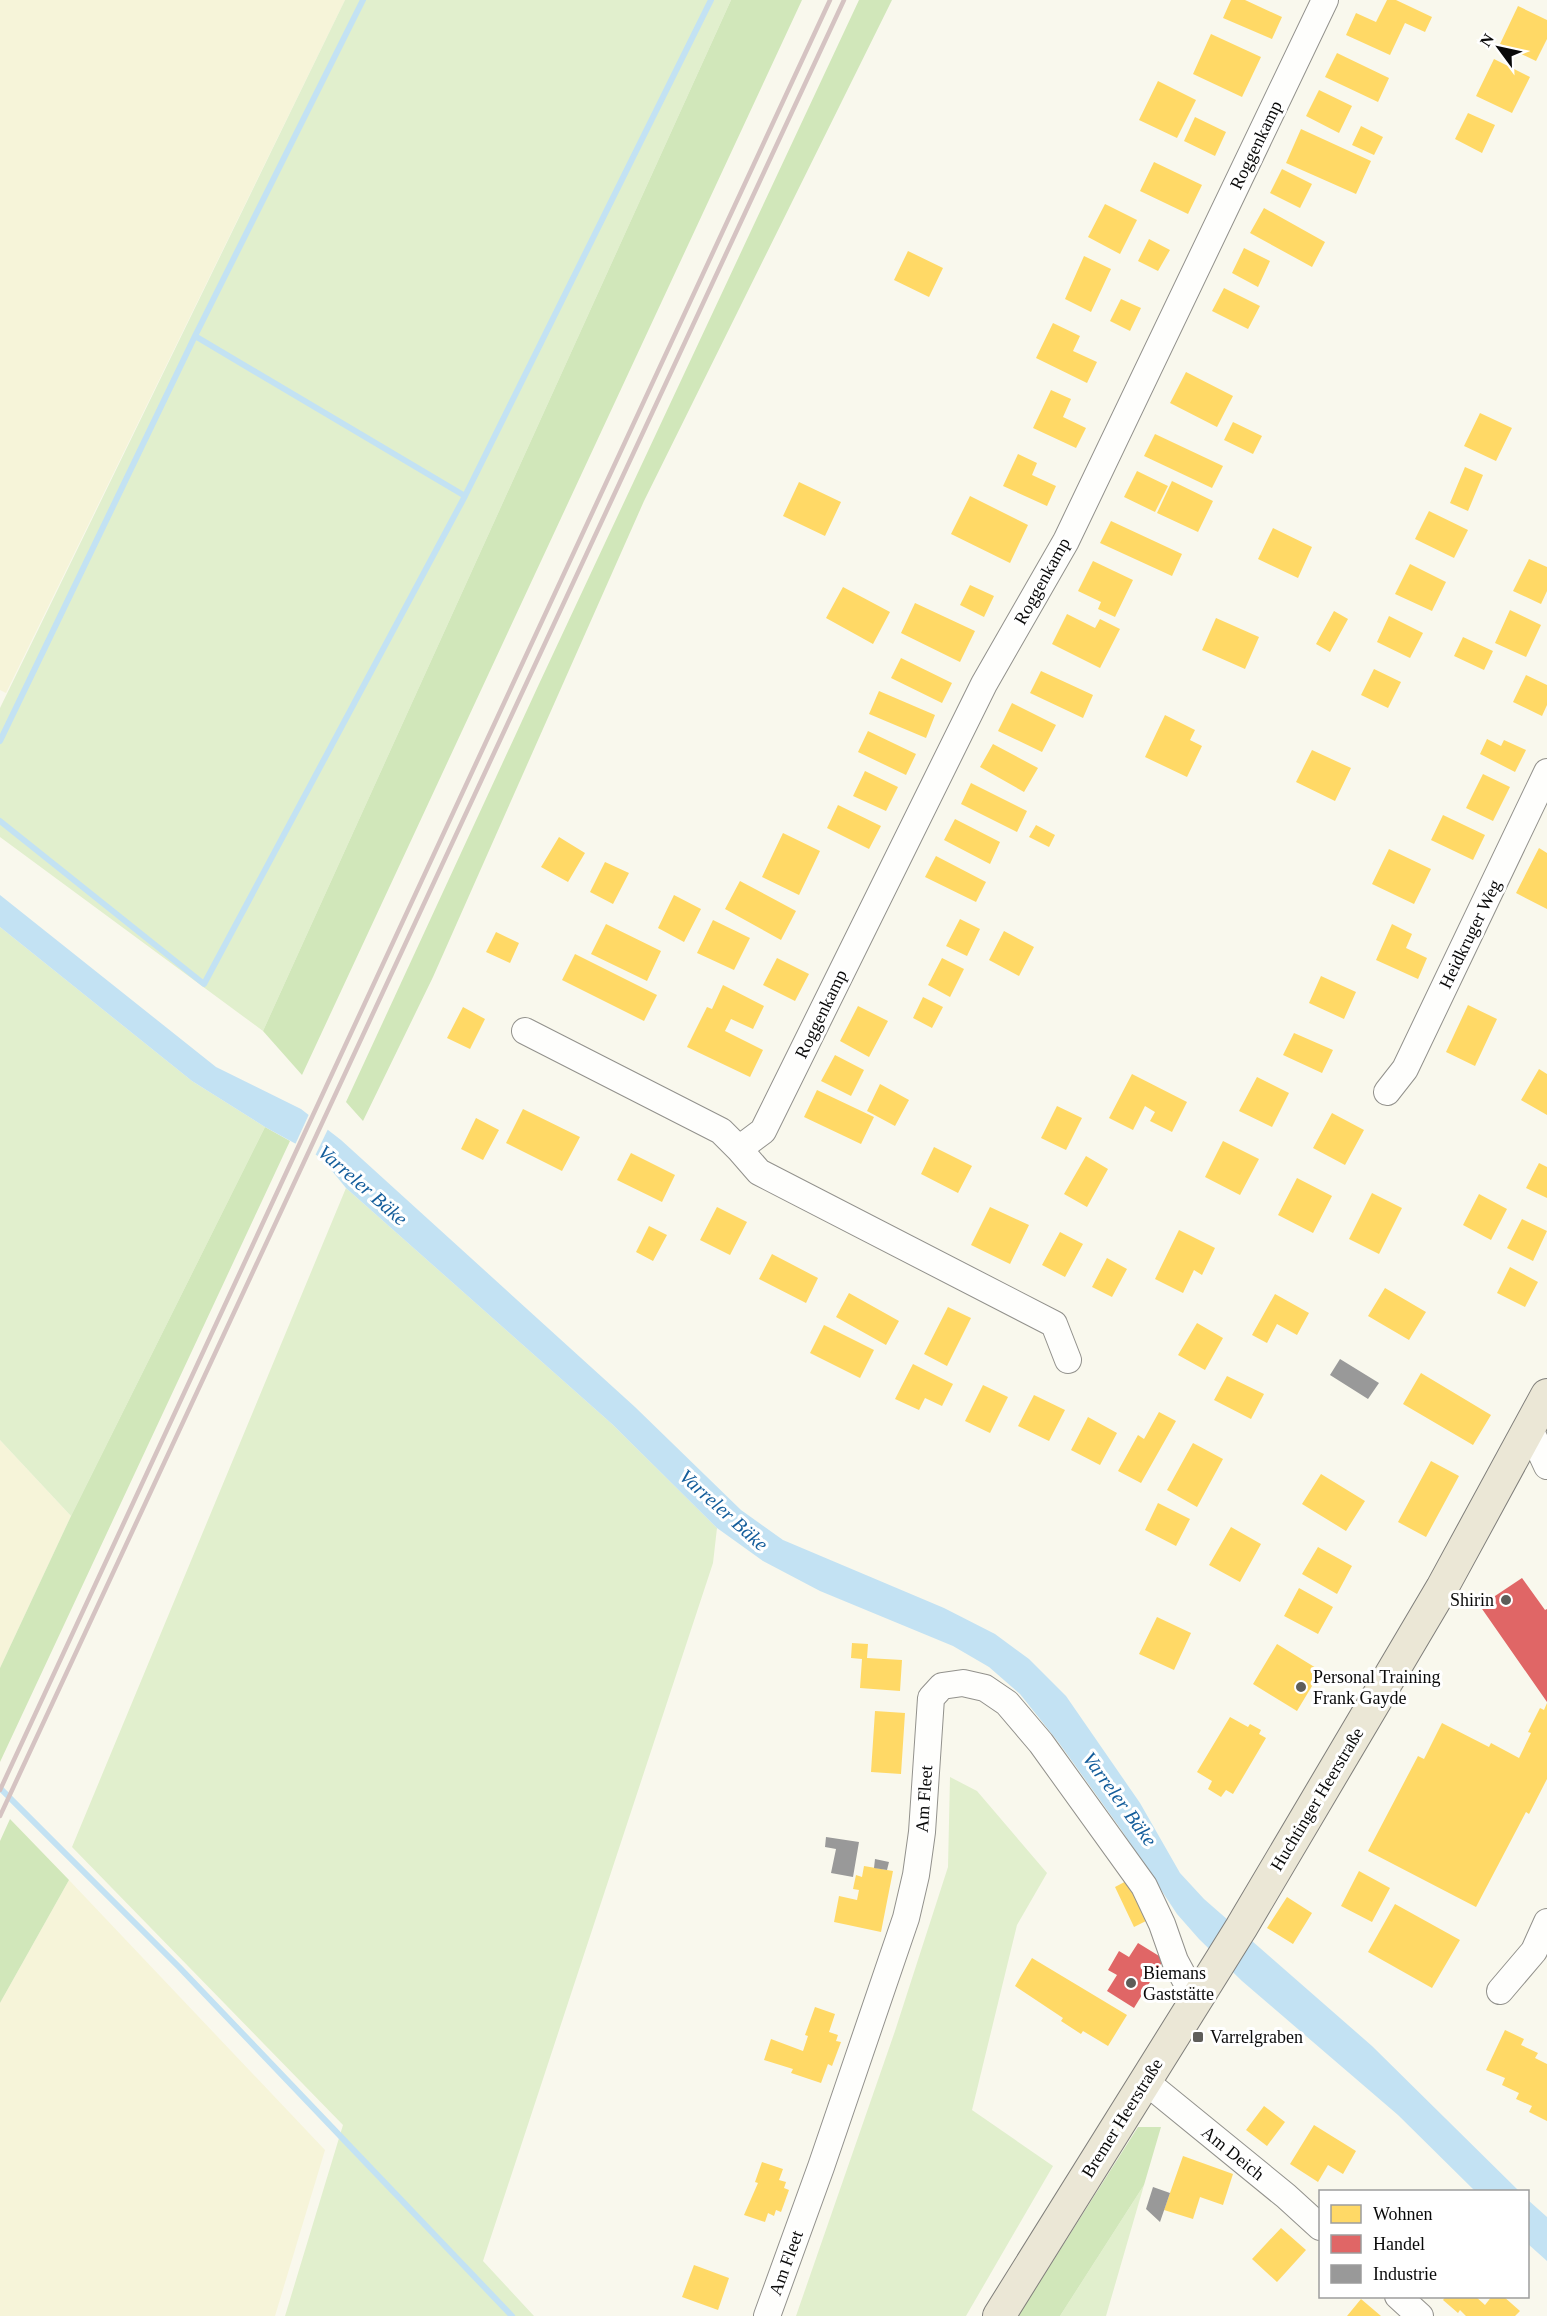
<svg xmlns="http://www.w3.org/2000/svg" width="1547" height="2316" viewBox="0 0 1547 2316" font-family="Georgia,serif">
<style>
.farmland{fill:#f6f4d9}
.green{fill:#e1efcd}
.forest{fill:#d1e7ba}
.water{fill:#c3e2f3}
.pier{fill:#f9f8ed}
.homes{fill:#ffd966}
.shops{fill:#e06666}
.industry{fill:#999}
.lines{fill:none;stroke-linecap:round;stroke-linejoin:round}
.stream{stroke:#c3e2f3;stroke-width:6}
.minor-casing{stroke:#92918c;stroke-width:28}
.major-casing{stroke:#7f7e7a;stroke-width:34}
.minor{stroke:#fefefc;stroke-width:26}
.major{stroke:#ebe7d6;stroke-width:32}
.rail{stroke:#d5c3c2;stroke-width:4.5}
.poi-dot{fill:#5e5d59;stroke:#fff;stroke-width:2}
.labels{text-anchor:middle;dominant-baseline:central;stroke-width:6;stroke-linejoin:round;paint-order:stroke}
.street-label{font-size:18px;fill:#0a0a0a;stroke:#fff}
.poi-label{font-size:18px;fill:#0a0a0a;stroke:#fff;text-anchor:start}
.water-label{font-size:20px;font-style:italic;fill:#145d9b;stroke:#fff}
</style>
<rect width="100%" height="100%" fill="#f9f8ed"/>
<path class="farmland" d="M0,0H345L6,693L0,690Z
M0,1440L71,1516L0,1668Z
M69,1880L325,2150L275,2316H0V2003Z"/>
<path class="green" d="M345,0H731L263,1031L0,837V708Z
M0,927L192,1081L265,1127L71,1516L0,1440Z
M346,1188L612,1424L717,1528L713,1563L483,2261L534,2316H285L343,2125L72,1847Z
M950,1777L977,1791L1047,1873L1017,1925L972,2110L1053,2166L966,2316H796L895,2031L948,1867Z
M1144,2185L1106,2316H1060Z"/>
<path class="forest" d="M731,0H802L302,1075L263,1031Z
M859,0H892L644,501L433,977L363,1121L346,1102L539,684Z
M265,1127L290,1141L0,1762V1668L71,1516Z
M10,1819L69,1880L0,2003V1841Z
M1138,2127H1161L1144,2185L1060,2316H1018Z"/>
<path class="water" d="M0,895L216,1067L301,1109L341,1140L635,1407L741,1510L783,1540L944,1608L995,1634L1029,1659L1066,1696L1140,1803L1180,1873L1204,1899L1372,2046L1519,2191H1475L1398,2115L1242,1981L1199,1939L1177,1914L1120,1828L1059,1743L1020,1694L989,1667L953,1646L820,1591L763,1561L717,1528L612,1424L346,1188L328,1166L318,1156L265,1127L192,1081L0,927Z
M1528,2200L1547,2217V2261L1528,2244Z"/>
<path class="pier" d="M310,1112L329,1127L314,1158L294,1147Z"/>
<path class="homes" d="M1231,0H1245L1282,17L1272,39L1223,18Z
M1387,0H1396L1432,17L1425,32L1405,23L1390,55L1346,35L1356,13L1376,22Z
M1518,6L1547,20V39L1536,61L1500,44Z
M1211,34L1261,57L1242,97L1193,74Z
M1337,53L1389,78L1378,102L1325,77Z
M1494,59L1530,77L1512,113L1476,96Z
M1158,81L1196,100L1177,138L1139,120Z
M1319,90L1352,106L1339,133L1306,116Z
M1468,113L1495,125L1482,153L1455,139Z
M1195,117L1226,132L1215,156L1184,141Z
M1361,126L1383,137L1374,155L1352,145Z
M1301,129L1371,161L1356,194L1286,163Z
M1154,162L1202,185L1188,214L1140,191Z
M1282,169L1312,184L1300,208L1270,193Z
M1105,204L1137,220L1120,254L1088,237Z
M1264,208L1325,242L1312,267L1250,233Z
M1149,239L1170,250L1158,271L1138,261Z
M1244,248L1270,261L1258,287L1232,273Z
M908,251L943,268L929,297L894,280Z
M1084,256L1111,269L1091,312L1065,299Z
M1224,288L1260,306L1248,329L1212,311Z
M1121,299L1141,308L1130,331L1110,321Z
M1053,323L1080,336L1073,351L1097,362L1087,383L1036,358Z
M1186,372L1233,396L1217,427L1170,403Z
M1051,390L1071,399L1063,417L1086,428L1076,448L1033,428Z
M1480,413L1512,428L1496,461L1464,446Z
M1233,422L1262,436L1253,454L1224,440Z
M1155,434L1223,466L1212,488L1144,456Z
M1018,454L1037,463L1032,475L1056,486L1047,506L1003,486Z
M1465,467L1483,475L1468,511L1450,503Z
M1137,471L1168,486L1155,512L1124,497Z
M1172,481L1213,501L1198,532L1157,513Z
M799,482L841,502L825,536L783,516Z
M970,496L1028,525L1010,563L951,534Z
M1429,511L1468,530L1454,558L1415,539Z
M1111,521L1182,554L1172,576L1100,543Z
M1273,528L1312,547L1298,578L1258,559Z
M1529,559L1547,567V591L1541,604L1513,591Z
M1093,561L1133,580L1115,617L1098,609L1101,602L1078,591Z
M1410,564L1446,582L1432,611L1395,594Z
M970,585L994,596L984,617L960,605Z
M843,587L890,612L873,644L826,618Z
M915,603L975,631L960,662L901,633Z
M1510,610L1541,625L1526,657L1495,643Z
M1334,611L1348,619L1330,652L1316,644Z
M1067,614L1095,628L1100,619L1120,629L1100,668L1052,644Z
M1389,616L1423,633L1410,658L1377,642Z
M1216,618L1259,637L1245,669L1202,650Z
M1463,637L1493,651L1484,670L1454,656Z
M901,658L952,683L942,703L891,678Z
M1374,669L1401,682L1388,708L1361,695Z
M1041,671L1093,695L1083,718L1030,693Z
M1526,675L1547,685V705L1542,716L1513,702Z
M879,691L935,715L926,738L869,714Z
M1012,703L1056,725L1042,752L998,731Z
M1165,715L1195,730L1190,740L1202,746L1187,777L1145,757Z
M868,731L916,754L906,775L858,752Z
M1487,739L1501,746L1504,740L1526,750L1515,772L1480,754Z
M993,744L1038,768L1024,792L980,767Z
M1312,750L1351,768L1335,801L1296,782Z
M865,771L898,787L886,811L853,796Z
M1483,774L1510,787L1493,821L1466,808Z
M971,783L1027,811L1017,832L961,804Z
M838,805L881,826L869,849L827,828Z
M1443,815L1485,835L1473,860L1431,840Z
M955,819L1000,842L990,864L944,840Z
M1036,825L1055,835L1049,847L1029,837Z
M783,833L820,851L799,895L762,877Z
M559,837L585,853L568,882L541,867Z
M1539,848L1547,853V909L1516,893Z
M1389,849L1431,869L1414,904L1372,884Z
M936,856L986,882L976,902L925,877Z
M605,862L629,873L613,904L590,892Z
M740,881L796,911L781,940L725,909Z
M674,895L701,909L684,942L658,928Z
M960,919L980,929L967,956L946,946Z
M713,920L750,938L734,970L697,953Z
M606,924L661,951L647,981L591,954Z
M1392,924L1412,934L1406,948L1427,958L1418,979L1376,960Z
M1004,931L1034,947L1019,976L989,960Z
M496,932L519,943L510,963L486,952Z
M575,954L657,995L644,1021L562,980Z
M777,958L809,974L795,1001L763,985Z
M942,958L964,969L950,997L928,985Z
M1321,976L1356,992L1344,1019L1309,1003Z
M723,985L764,1006L753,1029L731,1019L725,1031L763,1050L750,1077L687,1047L707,1007L712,1009Z
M923,997L943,1007L932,1028L913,1018Z
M1468,1005L1497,1019L1475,1066L1446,1052Z
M858,1006L888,1021L869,1057L840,1041Z
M463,1007L485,1019L470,1049L447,1038Z
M1294,1033L1333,1050L1322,1073L1283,1055Z
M835,1055L864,1070L851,1096L821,1081Z
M1539,1069L1547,1074V1115L1521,1100Z
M1132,1074L1187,1102L1172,1132L1150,1121L1155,1112L1145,1106L1133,1130L1109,1118Z
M1257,1077L1289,1093L1272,1127L1239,1111Z
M880,1084L909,1100L895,1126L867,1111Z
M817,1090L874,1117L861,1144L804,1117Z
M1057,1106L1082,1118L1066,1150L1041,1138Z
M523,1109L580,1137L562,1171L506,1143Z
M1332,1113L1364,1130L1345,1165L1313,1148Z
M476,1118L499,1130L483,1160L461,1149Z
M1223,1141L1259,1159L1240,1195L1205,1177Z
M934,1147L972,1166L958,1193L921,1174Z
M631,1153L675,1175L662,1202L617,1180Z
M1086,1156L1108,1169L1087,1207L1064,1194Z
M1539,1163L1547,1167V1198L1526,1188Z
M1297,1178L1332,1196L1313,1233L1278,1215Z
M1372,1193L1402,1208L1379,1254L1349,1239Z
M1479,1194L1507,1209L1491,1240L1463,1225Z
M717,1207L747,1222L730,1255L700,1240Z
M990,1207L1029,1225L1010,1264L971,1245Z
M1522,1219L1547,1231L1533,1261L1507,1248Z
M649,1226L667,1235L653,1261L636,1252Z
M1179,1230L1215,1248L1202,1275L1194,1270L1183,1293L1155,1279Z
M1060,1232L1083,1244L1065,1277L1042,1265Z
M772,1254L818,1278L806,1303L759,1279Z
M1107,1258L1127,1269L1112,1297L1092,1287Z
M1510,1267L1538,1282L1525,1307L1497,1293Z
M1385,1288L1426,1312L1409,1340L1368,1316Z
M849,1293L899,1321L886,1345L836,1317Z
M1275,1294L1309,1313L1297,1335L1277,1324L1267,1343L1252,1335Z
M948,1307L971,1318L947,1366L924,1354Z
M1197,1323L1223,1338L1205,1370L1178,1355Z
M824,1325L874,1350L860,1378L810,1353Z
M913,1364L953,1384L942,1406L925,1398L919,1410L895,1399Z
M1421,1373L1491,1415L1473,1445L1403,1404Z
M1227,1376L1264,1394L1251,1419L1214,1400Z
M983,1385L1008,1397L990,1433L965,1421Z
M1034,1395L1065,1410L1049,1441L1018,1426Z
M1159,1412L1176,1421L1141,1483L1118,1471L1138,1435L1144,1439Z
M1088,1417L1117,1433L1100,1465L1071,1450Z
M1193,1443L1223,1459L1197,1507L1167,1490Z
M1431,1461L1459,1476L1426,1537L1398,1522Z
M1321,1474L1365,1501L1346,1531L1302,1504Z
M1158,1503L1190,1519L1176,1546L1145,1530Z
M1231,1527L1261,1544L1240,1582L1209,1565Z
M1318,1547L1352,1566L1337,1594L1302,1574Z
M1299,1588L1333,1607L1318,1634L1284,1616Z
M1157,1617L1191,1633L1174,1670L1139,1654Z
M852,1643L868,1644L867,1658L902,1660L900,1691L860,1688L862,1659L851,1658Z
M1277,1644L1321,1671L1297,1711L1253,1684Z
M1547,1703V1779L1529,1814L1526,1812L1476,1907L1368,1851L1418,1756L1424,1759L1442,1723L1489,1747L1491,1743L1519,1758L1531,1733L1528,1732L1540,1708L1544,1710Z
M875,1711L905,1713L901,1774L871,1772Z
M1230,1717L1248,1727L1250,1724L1261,1730L1259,1734L1266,1738L1233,1794L1226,1790L1221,1797L1208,1789L1212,1781L1197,1772Z
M864,1866L893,1871L881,1932L834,1922L839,1896L857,1900L859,1890L853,1889L856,1875L862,1877Z
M1359,1871L1390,1888L1372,1922L1341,1906Z
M1132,1878L1150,1919L1134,1927L1115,1887Z
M1287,1897L1312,1913L1293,1944L1267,1928Z
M1395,1904L1460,1940L1432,1988L1368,1952Z
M1032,1958L1127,2015L1108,2046L1083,2031L1081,2034L1061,2021L1063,2018L1015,1986Z
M815,2007L835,2014L829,2032L838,2035L836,2041L841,2042L832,2066L828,2064L821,2083L791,2073L793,2069L764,2060L771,2039L803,2051L808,2036L805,2035Z
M1505,2030L1524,2039L1521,2045L1538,2053L1535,2058L1547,2064V2121L1529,2112L1532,2106L1516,2099L1519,2093L1502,2085L1505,2078L1486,2070Z
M1264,2106L1285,2122L1267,2146L1246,2130Z
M1314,2125L1356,2151L1343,2174L1328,2165L1318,2182L1290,2164Z
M1183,2156L1233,2174L1223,2205L1200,2197L1193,2219L1164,2210Z
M762,2162L783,2169L779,2180L786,2182L784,2188L789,2190L781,2212L776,2210L774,2216L768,2213L765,2222L744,2215L758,2183L755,2182Z
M1281,2228L1306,2250L1277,2282L1252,2259Z
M694,2265L729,2278L718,2310L682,2297Z
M1446,2296H1475L1485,2305L1492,2296H1503L1520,2311L1515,2316H1466L1460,2310L1458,2313L1443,2300Z
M1361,2299L1381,2316H1347Z"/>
<path class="shops" d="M1522,1578L1545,1610L1547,1609V1702L1480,1606Z
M1138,1943L1164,1959L1134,2008L1107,1991L1117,1975L1108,1970L1119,1951L1129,1957Z"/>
<path class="industry" d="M1340,1359L1379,1383L1368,1399L1330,1375Z
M826,1837L859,1842L853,1877L831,1873L836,1849L825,1847Z
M875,1859L889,1862L887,1870L874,1868Z
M1153,2187L1170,2193L1160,2222L1146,2209Z"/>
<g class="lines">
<path class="stream" d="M195,336L465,496
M0,741L195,336L363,0
M0,821L204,984L465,496L711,0
M0,1788L179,1967L512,2316"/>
<g class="minor-casing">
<path id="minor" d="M525,1031L721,1131L739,1149
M1387,1092L1405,1069L1547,772
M1068,1360L1054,1324L759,1172L739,1149L763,1131L984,684L1066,541L1325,0
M1529,1427L1547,1466
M1500,1991L1534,1951L1547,1922
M1145,2081L1286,2196L1320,2227
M1398,2296L1420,2316
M767,2316L821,2167L906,1918L916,1875L922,1832L931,1698L942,1686L963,1683L985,1688L1007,1703L1041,1743L1144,1886L1162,1924L1175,1961L1196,2000"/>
</g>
<g class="major-casing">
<path id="major" d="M999,2316L1241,1928L1442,1588L1547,1395"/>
</g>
<use href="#minor" class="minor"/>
<use href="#major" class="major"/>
<path class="rail" d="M0,1790L830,0
M0,1816L844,0"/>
</g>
<g class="poi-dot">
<circle cx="1506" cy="1600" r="6"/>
<circle cx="1301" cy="1687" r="6"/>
<circle cx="1131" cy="1983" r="6"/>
<rect x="1192" y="2031" width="12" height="12" rx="3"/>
</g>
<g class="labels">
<g class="street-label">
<text transform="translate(1256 145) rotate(-64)">Roggenkamp</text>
<text transform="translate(1042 581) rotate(-61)">Roggenkamp</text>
<text transform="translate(1470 934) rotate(-64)">Heidkruger Weg</text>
<text transform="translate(821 1014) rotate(-64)">Roggenkamp</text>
<text transform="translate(924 1799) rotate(-86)">Am Fleet</text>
<text transform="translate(1317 1799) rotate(-59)">Huchtinger Heerstraße</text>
<text transform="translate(1122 2118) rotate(-58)">Bremer Heerstraße</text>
<text transform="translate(1233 2153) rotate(39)">Am Deich</text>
<text transform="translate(786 2263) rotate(-70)">Am Fleet</text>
</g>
<g class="poi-label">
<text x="1494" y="1600" text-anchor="end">Shirin</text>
<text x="1313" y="1677">Personal Training<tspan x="1313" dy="21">Frank Gayde</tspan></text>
<text x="1143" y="1973">Biemans<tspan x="1143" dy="21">Gaststätte</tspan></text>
<text x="1210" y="2037">Varrelgraben</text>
</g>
<g class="water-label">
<text transform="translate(363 1185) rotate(41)">Varreler Bäke</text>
<text transform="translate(724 1510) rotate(42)">Varreler Bäke</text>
<text transform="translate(1120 1799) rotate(54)">Varreler Bäke</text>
</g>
</g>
<rect x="1319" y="2190" width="210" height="108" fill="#ffffff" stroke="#9d9d9d" stroke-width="1.5"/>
<rect x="1331" y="2205" width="30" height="18" fill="#ffd966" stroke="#9d9d9d" stroke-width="1.5"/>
<text x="1373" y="2220" font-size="18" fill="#0a0a0a">Wohnen</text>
<rect x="1331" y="2235" width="30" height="18" fill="#e06666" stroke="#9d9d9d" stroke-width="1.5"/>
<text x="1373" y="2250" font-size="18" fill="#0a0a0a">Handel</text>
<rect x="1331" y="2265" width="30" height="18" fill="#999999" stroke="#9d9d9d" stroke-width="1.5"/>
<text x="1373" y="2280" font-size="18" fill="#0a0a0a">Industrie</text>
<g transform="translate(1499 48) rotate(303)" stroke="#ffffff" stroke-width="4.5" paint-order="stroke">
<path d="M0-4.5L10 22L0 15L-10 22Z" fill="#0a0a0a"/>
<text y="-9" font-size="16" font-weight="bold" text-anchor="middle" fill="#0a0a0a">N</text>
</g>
</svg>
